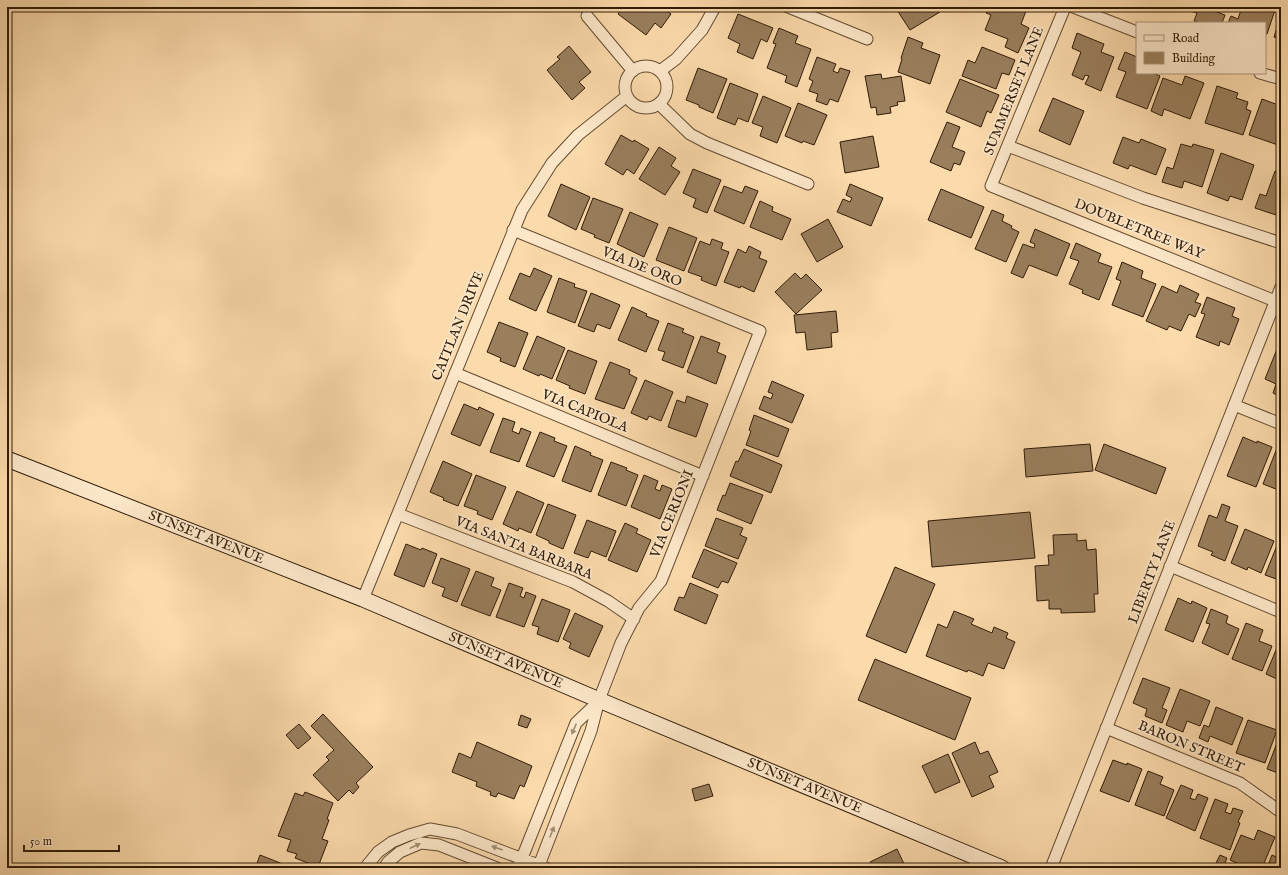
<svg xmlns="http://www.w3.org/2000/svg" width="1288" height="875" viewBox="0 0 1288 875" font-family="'IM FELL English',serif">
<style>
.building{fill:#9a7f5d;stroke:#311c08}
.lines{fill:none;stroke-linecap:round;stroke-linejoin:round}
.minor-casing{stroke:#644c31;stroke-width:13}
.secondary-casing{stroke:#311c08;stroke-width:17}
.minor{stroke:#fce7c9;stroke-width:11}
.secondary{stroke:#fce7c9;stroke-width:15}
.oneway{fill:#a18c72}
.labels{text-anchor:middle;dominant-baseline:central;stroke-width:3.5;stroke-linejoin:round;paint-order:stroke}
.street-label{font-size:14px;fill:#311c08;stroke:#fce7c9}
</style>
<rect width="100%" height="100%" fill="#fbdaac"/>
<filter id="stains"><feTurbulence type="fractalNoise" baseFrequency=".005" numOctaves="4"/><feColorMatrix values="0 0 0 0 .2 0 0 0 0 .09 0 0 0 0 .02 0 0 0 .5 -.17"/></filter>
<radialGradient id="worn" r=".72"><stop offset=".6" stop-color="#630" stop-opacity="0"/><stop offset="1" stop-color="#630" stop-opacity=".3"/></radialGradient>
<path class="building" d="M623,7H662L671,14L661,28L655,23L646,35L618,14Z
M895,7H937L940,12L910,30Z
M989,7H1017L1026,11L1021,24L1029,28L1018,53L1005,47L1008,39L985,30L991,15L986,13Z
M1183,7H1218L1217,12L1225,15L1222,23H1200L1194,21L1197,13L1183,9Z
M1242,7H1276L1267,34H1265V23H1228L1231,16L1238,19Z
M738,14L773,28L767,42L761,39L753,59L737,52L740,44L728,38Z
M1281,15V40L1274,37Z
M779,28L798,36L795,43L811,49L797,87L785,82L787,76L767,68L776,44L773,43Z
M1077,33L1104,44L1101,52L1114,57L1101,91L1085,84L1089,76L1085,75L1083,80L1072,75L1081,52L1072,48Z
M908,37L923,43L921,48L940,55L930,84L898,72L902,59L901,58Z
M569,46L591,72L579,82L585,88L572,100L547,70L560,59L557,57Z
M982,47L1015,60L1009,75L1002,73L996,89L962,76L968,60L975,63Z
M1125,52L1137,57V73H1153L1160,76L1147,109L1116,97L1126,72L1118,69Z
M817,57L836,64L833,71L838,73L840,68L850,71L838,102L830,99L827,105L816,101L818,94L809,91L813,81L809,79Z
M698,68L727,79L713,113L699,107V105L686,100Z
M881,74L882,79L901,76L905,101L897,102L898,105L890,107L891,113L877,115L876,107L871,108L865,76Z
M1185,76L1204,83L1190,119L1164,109L1162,116L1151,111L1163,78L1182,85Z
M960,79L999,95L991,113L987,111L981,127L946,112Z
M730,83L758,94L748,122L738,118L735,125L717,118Z
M1217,86L1238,93L1236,98L1248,102L1246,109L1251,111L1243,135L1205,123Z
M763,96L791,108L777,143L760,136L763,127L752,123Z
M1053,98L1084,111L1070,145L1039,131Z
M1262,99L1281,106L1277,117L1281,118V146L1249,135Z
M798,103L827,115L814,145L803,141L802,143L785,136Z
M947,122L960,127L952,147L965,152L960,165L954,163L951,171L930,162Z
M621,135L633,142L634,140L649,149L634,174L627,169L623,175L605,164Z
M873,136L879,167L845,173L840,142Z
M1123,137L1139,143L1141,139L1166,149L1156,175L1130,165L1128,169L1113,163Z
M1181,144L1192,147L1193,144L1214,150L1202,187L1184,181L1182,188L1162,182L1167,167L1173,169Z
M659,147L676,158L671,166L680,172L665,195L639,179Z
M1221,153L1254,165L1242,200L1230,196L1228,201L1207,193Z
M693,169L721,180L707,213L693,207L696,199L683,193Z
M1275,171L1281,173V208L1278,207L1276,215L1255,208L1260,194L1266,196Z
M561,184L590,197L576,230L548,216Z
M850,184L883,198L871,226L837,212L843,199L850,202L852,198L846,195Z
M724,186L742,193L745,186L758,191L744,224L714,211Z
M941,189L984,207L971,238L928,220Z
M593,198L623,209L609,243L594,237L595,235L581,229Z
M760,201L773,207L772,211L791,219L782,240L750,227Z
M992,210L1004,215L1002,221L1012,226L1011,228L1019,232L1006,262L975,249Z
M630,212L658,224L644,257L617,244Z
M828,219L843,247L817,262L801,234Z
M669,227L697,238L684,271L656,260Z
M1035,229L1070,244L1057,276L1029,265L1023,278L1011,273L1023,244L1034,248L1035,244L1030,242Z
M712,239L723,243L721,249L729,252L716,286L701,280L702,277L688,272L700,241L710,245Z
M1076,243L1101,254L1098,262L1112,267L1099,300L1082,293L1083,290L1069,284L1079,261L1070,258Z
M749,246L761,252L759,258L767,261L754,292L741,286L740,288L724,282L738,249L746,253Z
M1122,262L1143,271L1141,278L1156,284L1143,317L1112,305L1121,281L1116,279Z
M534,268L552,276L536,311L509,299L520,273L530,277Z
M795,273L801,279L806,274L822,290L796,314L775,292Z
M559,278L575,284L574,287L587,291L575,323L547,312Z
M1180,285L1199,294L1195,302L1201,304L1195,317L1189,314L1181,331L1169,326L1167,330L1146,321L1162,286L1177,293Z
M591,293L620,305L610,329L597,324L594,332L578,326Z
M1207,297L1235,308L1232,316L1239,319L1229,345L1220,341L1219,346L1196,337L1205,314L1201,313Z
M632,307L647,314L646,316L659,321L646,352L618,340Z
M836,311L838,332L831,333L832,347L807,350L805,332L796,333L794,315Z
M499,322L528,333L515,367L500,361L501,358L487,352Z
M668,323L684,329L682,332L694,337L683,368L662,360L665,352L658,350Z
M537,336L565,348L552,379L540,374L539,376L523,369Z
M701,336L720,343L717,352L726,356L716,384L687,372Z
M1279,344L1281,345V397L1273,393L1276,384L1265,379Z
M568,350L597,361L585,394L569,388L570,386L556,380Z
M610,362L630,370L629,374L637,378L624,409L595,399Z
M645,380L673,392L661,421L649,416L647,420L631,413Z
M772,381L804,395L792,423L759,409L764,396L771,399L773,394L768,392Z
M687,396L708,404L696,437L668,427L677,400L685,403Z
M464,404L478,410L479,407L494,414L480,446L451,434Z
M754,415L789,429L778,457L746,445L751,431L749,430Z
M503,418L515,422L512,431L519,434L521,428L531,432L519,462L490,452Z
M540,432L555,438L554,441L567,446L554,477L526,466Z
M1243,437L1257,443V441L1272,447L1256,487L1227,476Z
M1090,444L1093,471L1026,477L1024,449Z
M1104,444L1166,468L1156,494L1095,470Z
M575,446L591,453L590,455L603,460L591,492L562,481Z
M1277,448L1281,449V491L1263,484Z
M744,449L782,465L771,493L730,476L736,461L738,462Z
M443,461L472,474L458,506L443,500L444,498L430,492Z
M611,462L627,468L626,470L638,475L626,506L598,495Z
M476,475L506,487L492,520L477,514L478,511L464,506Z
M644,475L658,481L655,489L660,491L662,485L672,489L660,519L631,507Z
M730,483L763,495L751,524L717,510L723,495L725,496Z
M517,491L544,503L531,533L519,528L518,531L503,524Z
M548,504L576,515L563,549L549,543V541L536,535Z
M1222,504L1230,507L1225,521L1238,526L1225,561L1211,555L1213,552L1198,546L1209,515L1217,518Z
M1030,512L1035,558L932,567L928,521Z
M716,518L743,528L740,535L747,538L738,559L705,546Z
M587,520L616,531L606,557L591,551L588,558L574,553Z
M625,523L638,529L636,533L651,540L637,572L608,560Z
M1245,529L1274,541L1261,573L1248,567L1247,570L1231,563Z
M1077,534V541L1086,540L1087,550L1096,549L1098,594H1094L1095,612L1061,613V609H1049V600L1037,601L1035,566L1049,565L1048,555H1054L1053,535Z
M1278,543L1281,544V584L1278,582L1279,580L1265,575Z
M406,544L421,550L422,548L437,554L424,587L394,575Z
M704,549L737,563L728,583L722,581L718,588L692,577Z
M441,558L470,569L457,602L442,596L445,588L432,583Z
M895,567L935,584L906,653L866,636Z
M476,571L494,578L491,586L501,590L490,616L461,605Z
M509,583L523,588L520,596L524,598L526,592L536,596L524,627L496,617Z
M690,583L718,595L706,624L674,610L679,597L684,598Z
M1178,598L1191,604L1192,601L1207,608L1193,642L1165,630Z
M542,599L570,610L558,642L537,634L539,627L532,625Z
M1211,609L1228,616L1226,623L1239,629L1228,655L1202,643L1210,624L1206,623Z
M954,611L974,619L971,624L992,633L994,627L1008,633L1006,638L1015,642L1004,669L988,663L983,676L968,670L967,672L926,656L938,624L947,628Z
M575,613L603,626L589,657L569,648L571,643L563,639Z
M1246,623L1263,630L1259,641L1272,646L1262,671L1232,659Z
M1281,638V687L1277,686L1279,680L1266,674Z
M875,659L971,698L955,740L858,700Z
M1143,678L1170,688L1162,708L1167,710L1162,723L1145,716L1147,709L1133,703Z
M1180,689L1210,701L1200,726L1187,721L1183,732L1166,725Z
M1216,707L1243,718L1232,745L1210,736L1208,742L1199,738L1204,725L1209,727Z
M323,714L373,767L356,783L359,787L353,794L349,790L338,801L313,775L329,760L326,757L334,750L311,726Z
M521,715L531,719L527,728L518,725Z
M1248,720L1277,730L1265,763L1236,753Z
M299,724L311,738L298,749L286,735Z
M1280,735L1281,736V768H1280L1278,773L1267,769Z
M477,742L532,766L524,787L520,785L514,799L498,793L496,797L490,795L491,792L476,786L477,782L452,772L459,753L471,758Z
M975,742L980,754L988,751L998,772L989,776L994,787L972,797L952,753Z
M948,754L960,782L935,793L922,766Z
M1113,760L1127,765V763L1142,769L1129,802L1100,791Z
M1148,771L1163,777L1160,784L1174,790L1164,816L1135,805Z
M709,784L713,796L695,801L692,789Z
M1181,785L1193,790L1190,798L1195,800L1198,794L1208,798L1195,831L1166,818Z
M305,792L333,803L327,819L329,820L322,839L328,841L318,867L295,858L297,854L287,851L291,840L278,836L295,793L303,796Z
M1215,799L1228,804L1225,812L1231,814L1233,808L1243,811L1238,822L1240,823L1230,850L1200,838Z
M1258,830L1275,837L1262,868H1248L1230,860L1241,835L1254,840Z
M897,849L906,868H873L870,862Z
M260,855L293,868H261L256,866Z
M1220,855L1227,858L1223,868L1215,865Z
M1272,855L1281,859V868H1267Z"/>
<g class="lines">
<g class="minor-casing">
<path id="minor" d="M788,7L867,39
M1065,7L991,186L1275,301
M1073,7L1137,32
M587,16L633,71
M625 87a21 21 0 1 1 42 0a21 21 0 1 1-42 0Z
M660,71L676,59L702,30L715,7
M1260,73L1281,79
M659,104L690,134L707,143L808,184
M1008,146L1143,198L1281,243
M513,230L760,331L661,581L639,608L621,643L599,700L591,731L538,868
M455,373L703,476
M1234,405L1281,424
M398,514L573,582L608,601L634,619
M1170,566L1281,612
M363,599L522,210L552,163L578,135L627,96
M1106,728L1240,783L1281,812
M365,868L378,852L392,842L409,835L430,829L457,834L546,868
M384,868L388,862L400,852L421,843L439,845L497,868
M518,868L576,723L599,701
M1051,868L1281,287"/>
</g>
<g class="secondary-casing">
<g id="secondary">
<path id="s1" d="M7,459L363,599L599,700L1002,868"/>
</g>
</g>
<use href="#minor" class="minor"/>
<use href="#secondary" class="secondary"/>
</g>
<defs><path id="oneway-solid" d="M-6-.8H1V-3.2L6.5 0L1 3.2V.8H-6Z"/></defs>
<g class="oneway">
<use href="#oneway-solid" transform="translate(574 729) rotate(113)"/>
<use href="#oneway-solid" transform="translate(552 832) rotate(-68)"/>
<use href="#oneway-solid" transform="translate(415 846) rotate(-24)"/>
<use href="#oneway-solid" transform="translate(497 848) rotate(-160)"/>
</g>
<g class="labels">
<g class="street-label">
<text transform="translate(1014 91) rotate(-68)">SUMMERSET LANE</text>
<text transform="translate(1139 229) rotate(22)">DOUBLETREE WAY</text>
<text transform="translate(642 267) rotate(22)">VIA DE ORO</text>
<text transform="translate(458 326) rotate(-68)">CAITLAN DRIVE</text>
<text transform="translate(585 411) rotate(22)">VIA CAPIOLA</text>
<text transform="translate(672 514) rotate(-68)">VIA CERIONI</text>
<text stroke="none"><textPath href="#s1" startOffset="214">SUNSET AVENUE</textPath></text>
<text transform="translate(524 548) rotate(22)">VIA SANTA BARBARA</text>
<text transform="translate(1152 572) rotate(-69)">LIBERTY LANE</text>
<text stroke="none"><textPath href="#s1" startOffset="538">SUNSET AVENUE</textPath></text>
<text transform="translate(1191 747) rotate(23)">BARON STREET</text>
<text stroke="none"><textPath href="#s1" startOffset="862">SUNSET AVENUE</textPath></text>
</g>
</g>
<rect width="1288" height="875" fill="none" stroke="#fbdaac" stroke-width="24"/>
<rect x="8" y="8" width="1272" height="859" fill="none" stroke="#311c08" stroke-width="2"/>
<rect x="12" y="12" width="1264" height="851" fill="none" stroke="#311c08"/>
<rect x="1136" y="22" width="130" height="52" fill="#fce7c9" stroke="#ab967c"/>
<rect x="1144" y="35" width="20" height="6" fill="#fce7c9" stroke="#ab967c"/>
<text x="1172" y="42" font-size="12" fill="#311c08">Road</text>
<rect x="1144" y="52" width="20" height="12" fill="#9a7f5d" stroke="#ab967c"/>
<text x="1172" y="62" font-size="12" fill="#311c08">Building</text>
<path d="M24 845v6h95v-6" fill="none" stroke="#311c08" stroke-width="2"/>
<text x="30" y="845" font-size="12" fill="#311c08" stroke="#fce7c9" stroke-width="3" paint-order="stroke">50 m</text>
<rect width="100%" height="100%" filter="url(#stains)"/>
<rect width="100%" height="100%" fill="url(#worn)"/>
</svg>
